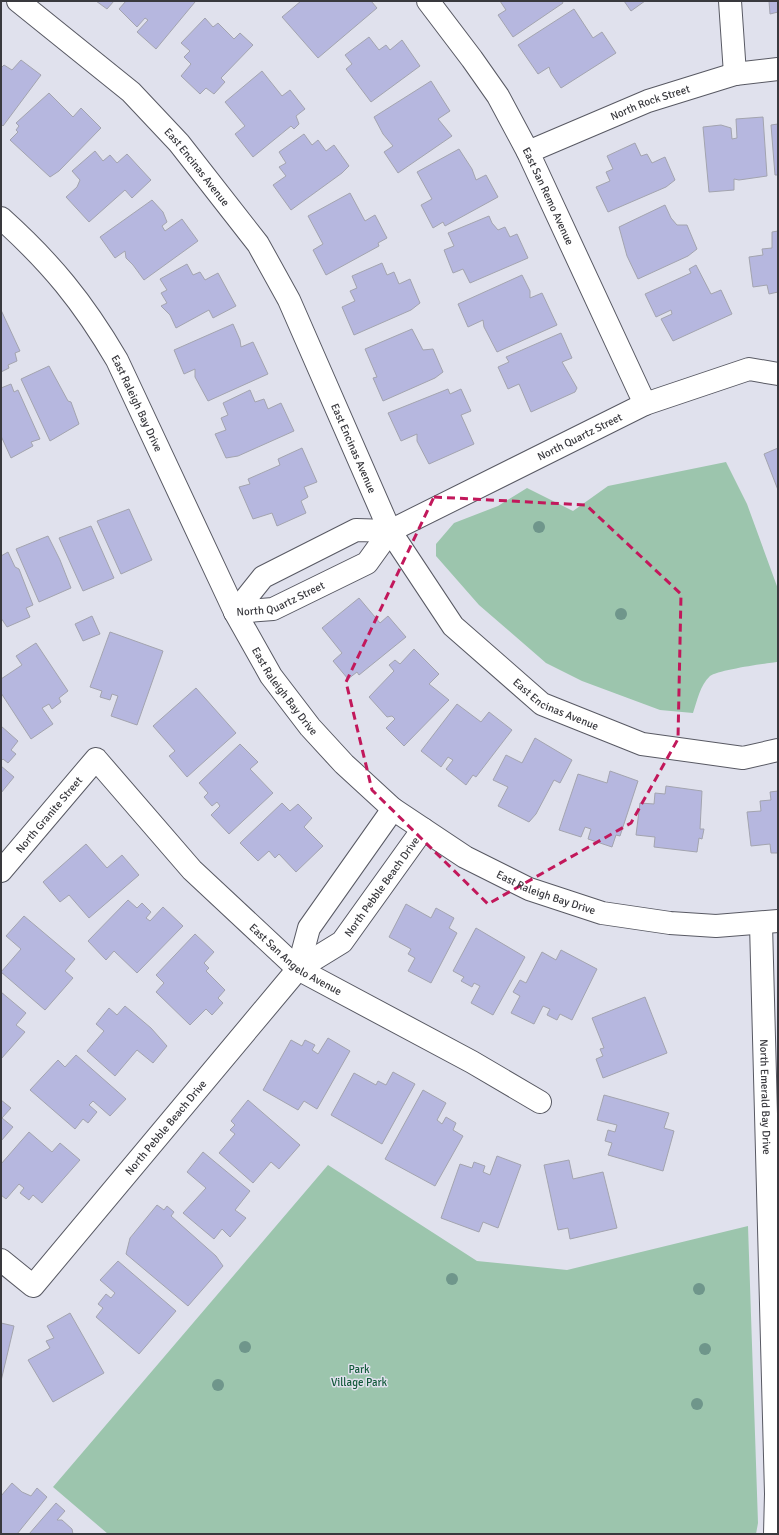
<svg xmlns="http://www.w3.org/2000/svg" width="779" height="1535" viewBox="0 0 779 1535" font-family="Signika,sans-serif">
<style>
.green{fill:#9cc5ad}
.building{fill:#b6b7df;stroke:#a3a4af}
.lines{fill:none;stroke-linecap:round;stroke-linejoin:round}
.minor-casing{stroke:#585963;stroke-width:24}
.minor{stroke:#fff;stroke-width:22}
.tree{fill:#6f968b}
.marked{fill:none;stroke:#c2185b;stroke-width:3;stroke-dasharray:8 5;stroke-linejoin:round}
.labels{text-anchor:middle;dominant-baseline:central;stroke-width:3;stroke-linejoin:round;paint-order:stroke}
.street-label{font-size:11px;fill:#39393e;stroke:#e0e1ed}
.park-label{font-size:11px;fill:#12593a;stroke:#e0e1ed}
</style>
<rect width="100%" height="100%" fill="#e0e1ed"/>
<path class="green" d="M726,462L747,504L778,589V662C767,663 718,670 710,676C700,685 697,701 693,713L660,710L582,681L546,663L479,605L436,556V544L454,523L498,506L527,488L573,511L608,486Z
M328,1165L477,1261L567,1270L748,1226L758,1523L756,1534H108L53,1487Z"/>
<path class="building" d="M96,1H114L107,9Z
M126,1H195V2L156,49L137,32L148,20L145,18L137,27L119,9Z
M301,1H371L377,8L318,58L282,17Z
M500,1H562L563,3L513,37L498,15L506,10Z
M624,1H645L631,11Z
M769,1H778V12L770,14Z
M574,9L593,38L602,32L616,53L561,88L551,73L549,67L538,74L518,45Z
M205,18L213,27L218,23L234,39L240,33L253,45L221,78L225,82L214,94L206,88L200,94L181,76L191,64L184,57L190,51L181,43Z
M369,37L379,50L386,45L390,50L402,40L420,66L371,102L346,69L352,64L345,55Z
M21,60L41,75L3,126L1,124V68L4,65L12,70Z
M262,71L282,96L290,90L305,109L296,116L299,124L294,129L291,126L253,157L235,134L245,126L225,102Z
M431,81L450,111L438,119L452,136L398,173L384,152L393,146L383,134L374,117Z
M49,93L73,117L81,108L101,128L59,171L50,177L10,140L18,132L16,130L19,126L16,123Z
M763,117L767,176L739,180L734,179V190L709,192L703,127L721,125L731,128L732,139L737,138L736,119Z
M778,124V175H775L771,125Z
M304,134L312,145L318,140L326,151L334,145L349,166L342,173L291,210L273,185L286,176L279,167L286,163L279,152Z
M635,143L641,156L647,154L652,163L665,157L675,180L666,187L608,212L596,187L610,181L606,172L613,169L607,156Z
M459,149L472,169L476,180L486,175L498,197L445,226L443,222L433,228L421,205L432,199L417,172Z
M95,151L103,161L110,155L117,163L127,154L151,180L132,198L125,190L89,222L66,197L77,187L80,180L72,171Z
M350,193L365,221L375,215L387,238L378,243L379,246L326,275L313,250L323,244L308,216Z
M152,200L163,212L167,222L162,226L165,231L182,219L198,241L144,280L133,265L126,258L125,251L115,258L100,237Z
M665,205L671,218L677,225H687L697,249L688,256L638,279L627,256L619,227Z
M489,216L492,223L498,230L505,227L510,237L517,234L528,258L470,283L463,269L453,273L444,250L454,246L448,233Z
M778,231V292L769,294L767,285L753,287L749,257L763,255L762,249L772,248V232Z
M382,263L387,275L394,272L399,284L410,279L420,303L411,310L354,335L342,307L355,301L350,291L357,288L352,276Z
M187,264L193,275L200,272L205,280L218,273L236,306L213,318L209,310L176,328L170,315L161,306L167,303L161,293L167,290L160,279Z
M696,265L711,294L721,290L732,314L673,341L661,319L672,314L671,310L656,317L645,294L691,273L689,269Z
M522,275L530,291V298L542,293L557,325L497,352L484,327L483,320L468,327L458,304Z
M1,310L20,351L15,353L17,361L8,365L9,368L1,372Z
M233,324L240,340L241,347L253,342L268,374L208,401L195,377V369L184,374L174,350Z
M412,329L423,350L433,349L443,372L435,378L383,401L373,378L377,377L365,349Z
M561,333L572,358L562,362L577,388L575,392L531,412L519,384L508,389L498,367L509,362L506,357Z
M49,366L68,401L71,402L79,424L50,441L21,379Z
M11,384L14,392L18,390L40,439L31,442L33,446L11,458L1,436V388Z
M448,389L450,394L461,389L471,411L461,415L474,444L429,464L417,441V434L401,441L388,413Z
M250,390L255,402L264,399L268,409L281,403L294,431L238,456L226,458L215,434L226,430L221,418L228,415L223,403Z
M302,448L317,482L304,487L308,497L301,501L306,513L277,526L272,513L253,519L239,487L250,484L248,479L280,465L278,459Z
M778,448V490L764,454Z
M129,509L152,560L121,574L97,521Z
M91,526L114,578L83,591L59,538Z
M48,536L60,560L71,588L39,602L16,549Z
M8,552L15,567L19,569L33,605L26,608L30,617L7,627L1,618V556Z
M359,598L380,623L388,616L406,637L359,675L357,672L348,679L333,661L342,653L322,628Z
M92,616L100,634L83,641L75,624Z
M110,632L163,651L137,725L111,716L118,696L112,694L110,700L100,697L102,691L90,687Z
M36,643L68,691L59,698L61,702L52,709L49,704L42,708L53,724L31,739L1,693V679L22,665L16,656Z
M414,649L439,674L429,684L449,700L404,746L386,728L395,719L392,716L387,717L369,697L394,671L389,665L395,660L400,664Z
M196,688L236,733L187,777L169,756L175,751L153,726Z
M457,704L481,722L489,712L512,730L476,777L473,775L466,785L446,769L453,760L448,757L441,767L421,751Z
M1,726L18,741L11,750L16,754L8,763L3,759L1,761Z
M535,738L572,760L560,783L554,780L536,814L529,822L498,806L508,787L493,780L506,755L522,763Z
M240,744L258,762L250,769L273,793L229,834L211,815L220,806L217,802L212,806L204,797L208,793L199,783Z
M1,766L14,777L1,793Z
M610,771L638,781L620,836L616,835L612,847L588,839L591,829L585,827L581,837L559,830L578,774L607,783Z
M666,786L702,791L700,829H704L702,839L699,838L697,852L654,847L655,837L636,835L640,803L654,804L655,793L665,794Z
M778,791V853H771L770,844L751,846L747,812L761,811L760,801L771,800L770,792Z
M282,803L290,811L298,804L312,818L304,827L323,846L296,872L279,854L275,858L269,851L258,861L240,843Z
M86,844L107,868L122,855L139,875L89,918L69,895L60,902L43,882Z
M128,900L137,908L142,903L151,912L146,918L150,921L163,907L183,926L137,973L114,951L106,960L88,941Z
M406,904L431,918L436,908L454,918L449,928L457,933L431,983L408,971L415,958L408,954L411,949L389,937Z
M24,916L75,959L65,971L73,978L45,1010L1,972L21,949L6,936Z
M476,928L525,957L493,1015L471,1003L480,986L474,983L472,987L461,981L464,977L453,971Z
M195,934L214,952L204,963L209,968L206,971L225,990L218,998L223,1003L212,1015L206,1009L190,1025L156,992L164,983L156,975Z
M561,950L597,969L572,1020L560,1014L557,1020L547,1015L550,1009L543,1006L534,1024L511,1013L520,996L513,992L520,980L526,983L542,952L556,960Z
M1,992L26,1013L16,1025L25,1032L1,1059Z
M645,997L667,1053L603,1078L596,1059L603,1056L600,1049L604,1048L592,1018Z
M125,1006L151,1028L167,1046L153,1063L137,1050L115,1076L87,1051L104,1031L96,1024L109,1008L117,1015Z
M328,1038L350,1051L317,1109L304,1101L298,1110L263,1090L291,1040L302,1046L305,1040L315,1045L312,1050L318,1054Z
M76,1055L126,1099L110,1116L93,1101L89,1105L97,1112L88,1123L83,1119L75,1129L30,1090L58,1060L65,1067Z
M393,1072L415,1084L382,1144L331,1115L354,1073L376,1085L378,1081L386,1085Z
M423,1090L446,1103L437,1120L442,1124L446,1117L456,1123L453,1130L463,1136L435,1186L385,1159Z
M604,1095L669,1113L664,1128L674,1131L663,1171L608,1155L612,1143L605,1141L608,1130L615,1132L617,1125L597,1120Z
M1,1100L11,1108L2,1118L13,1127L1,1141Z
M248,1100L300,1145L279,1169L271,1162L253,1183L219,1153L235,1134L230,1130L235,1125L231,1121Z
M29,1132L52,1152L60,1143L80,1160L42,1203L33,1195L29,1200L20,1193L24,1188L19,1184L6,1199L1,1195V1164Z
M203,1152L250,1191L235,1210L246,1218L230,1237L222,1229L214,1239L183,1213L206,1188L187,1172Z
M497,1156L521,1165L498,1228L483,1222L479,1232L441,1218L460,1164L472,1168L474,1162L485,1166L483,1172L490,1175Z
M569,1160L573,1179L603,1172L617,1228L570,1239L568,1228L558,1230L544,1165Z
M157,1205L164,1210L167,1206L174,1212L171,1216L216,1256L223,1266L188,1306L126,1254L130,1238Z
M118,1261L176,1311L139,1354L96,1317L103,1308L98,1304L106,1294L111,1298L115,1293L100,1280Z
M70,1313L104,1373L53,1402L28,1360L50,1348L46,1341L54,1338L47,1326Z
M1,1323L14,1326L1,1381Z
M12,1483L22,1492L31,1496L37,1488L47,1497L17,1534H1V1496Z
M56,1503L65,1511L57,1520H62L72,1529L73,1534H29Z"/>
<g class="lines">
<g class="minor-casing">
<g id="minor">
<path id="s1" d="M18,1L131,92L179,143L258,244L289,300L390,531L453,626L542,704L642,744L743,758L778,750"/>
<path id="s2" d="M428,1L472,59L498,96L528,152L645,404"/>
<path d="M730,1L735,74"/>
<path id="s3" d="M528,152L648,101L735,74L778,69"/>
<path id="s4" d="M1,218C51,263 83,302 117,360L235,612L271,676L310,727L344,764L393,809L465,857L529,889L602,913L670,923L716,926L778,921"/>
<path id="s5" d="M235,612L273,609L367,563L390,531L645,404L749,369L778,374"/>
<path d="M235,612L263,577L356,530L390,531"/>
<path id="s6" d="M1,871L96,759L192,870L298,969L472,1062L540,1102"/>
<path id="s7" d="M761,924L776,1494L775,1534"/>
<path d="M298,969L309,928L393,809"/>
<path id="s8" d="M1,1260L33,1286L298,969L342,942L423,829"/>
</g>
</g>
<use href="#minor" class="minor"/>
</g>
<g class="tree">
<circle cx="539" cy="527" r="6"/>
<circle cx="621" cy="614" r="6"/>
<circle cx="452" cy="1279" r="6"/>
<circle cx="699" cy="1289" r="6"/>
<circle cx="245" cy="1347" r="6"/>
<circle cx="705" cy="1349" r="6"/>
<circle cx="218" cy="1385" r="6"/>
<circle cx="697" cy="1404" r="6"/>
</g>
<path class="marked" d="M434,497L586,505L681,594L678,739L631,823L488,904L372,790L346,682Z"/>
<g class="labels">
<g class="street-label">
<text stroke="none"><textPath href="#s3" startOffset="132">North Rock Street</textPath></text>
<text stroke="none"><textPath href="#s1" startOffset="245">East Encinas Avenue</textPath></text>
<text stroke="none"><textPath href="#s2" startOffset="230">East San Remo Avenue</textPath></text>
<text stroke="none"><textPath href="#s4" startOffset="232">East Raleigh Bay Drive</textPath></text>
<text stroke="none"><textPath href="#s5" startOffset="394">North Quartz Street</textPath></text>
<text stroke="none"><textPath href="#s1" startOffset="569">East Encinas Avenue</textPath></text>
<text stroke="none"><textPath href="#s5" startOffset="48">North Quartz Street</textPath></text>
<text stroke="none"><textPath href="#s4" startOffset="556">East Raleigh Bay Drive</textPath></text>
<text stroke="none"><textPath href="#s1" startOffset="904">East Encinas Avenue</textPath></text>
<text stroke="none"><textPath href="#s6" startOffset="74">North Granite Street</textPath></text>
<text stroke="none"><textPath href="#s8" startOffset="574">North Pebble Beach Drive</textPath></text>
<text stroke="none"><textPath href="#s4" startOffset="892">East Raleigh Bay Drive</textPath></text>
<text stroke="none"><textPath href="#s6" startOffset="431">East San Angelo Avenue</textPath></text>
<text stroke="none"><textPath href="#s7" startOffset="173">North Emerald Bay Drive</textPath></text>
<text stroke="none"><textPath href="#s8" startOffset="248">North Pebble Beach Drive</textPath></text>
</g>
<g class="park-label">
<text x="359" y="1369">Park<tspan x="359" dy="13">Village Park</tspan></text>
</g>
</g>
<rect width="779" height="1535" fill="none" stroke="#39393e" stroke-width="4"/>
</svg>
